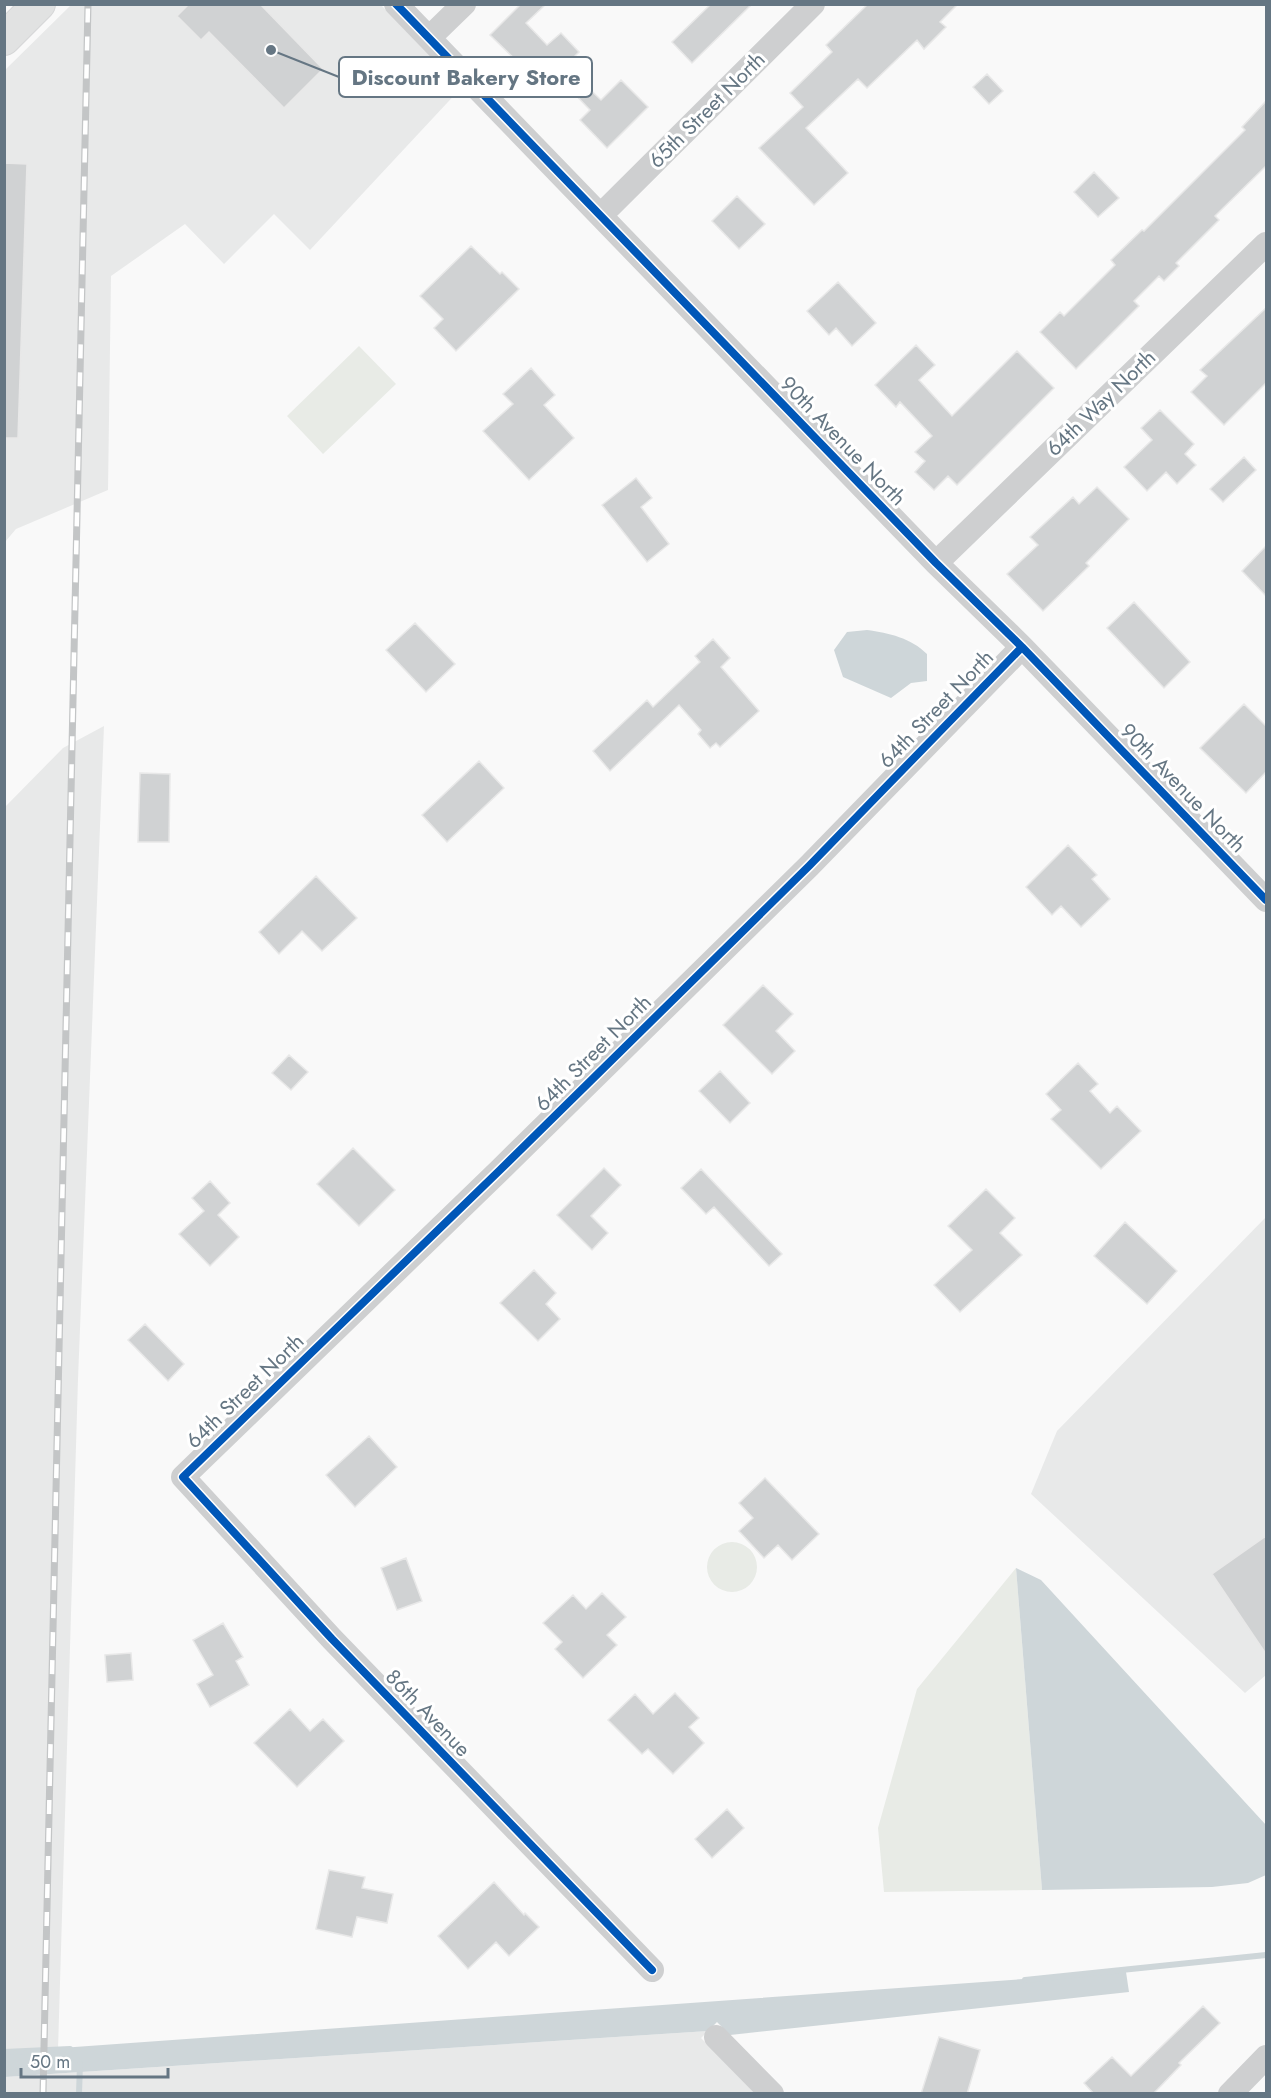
<svg xmlns="http://www.w3.org/2000/svg" width="1271" height="2098" viewBox="0 0 1271 2098" font-family="Jost,sans-serif">
<style>
.built{fill:#e8e9e9}
.green{fill:#e8ebe6}
.water{fill:#ced6d9}
.lines{fill:none;stroke-linecap:round;stroke-linejoin:round}
.stream{stroke:#ced6d9;stroke-width:6}
.building{fill:#d0d2d3;stroke:#e8e8e8;stroke-width:1.5}
.major-casing{stroke:#d5d6d7;stroke-width:34}
.minor{stroke:#cecfd0;stroke-width:24}
.major{stroke:#e1e2e2;stroke-width:32}
.rail-casing{stroke:#c3c5c6;stroke-width:7}
.rail{stroke:#fff;stroke-width:4.5;stroke-dasharray:14;stroke-linecap:butt}
.cycleway-casing{stroke:#fff;stroke-width:11}
.cycleway{stroke:#0057b8;stroke-width:8}
.labels{text-anchor:middle;dominant-baseline:central;stroke-width:6;stroke-linejoin:round;paint-order:stroke}
.street-label{font-size:21px;fill:#657683;stroke:#fff}
.leader{fill:none;stroke:#657683;stroke-width:2}
.callout-dot{fill:#657683;stroke:#fff;stroke-width:2}
.callout{fill:#fff;stroke:#657683;stroke-width:2}
.callout-label{font-size:22px;text-anchor:middle;font-weight:bold;fill:#657683}
</style>
<rect width="100%" height="100%" fill="#f9f9f9"/>
<path class="built" d="M71,5H381L461,88L310,250L274,214L224,264L185,224L111,276L108,490L16,529L5,542V70Z
M104,726L78,1379L58,2050L6,2053L4,808L63,748Z
M1266,1217V1675L1245,1693L1031,1494L1057,1431Z
M708,2031L701,2038L755,2093L5,2094V2077Z"/>
<path class="green" d="M359,346L396,384L323,454L287,416Z
M707 1567a25 25 0 1 1 50 0a25 25 0 1 1-50 0Z
M1016,1568L1042,1890L884,1892L878,1828L917,1689Z"/>
<path class="water" d="M867,630C889,633 911,638 927,654V681L911,683L891,698L843,677L834,650L847,632Z
M1016,1568L1041,1580L1266,1825V1875L1248,1883L1212,1887L1042,1890Z
M1122,1972H1126L1129,1992L730,2035L717,2022L708,2031L5,2077V2052Z"/>
<g class="lines">
<path class="stream" d="M1025,1980L1266,1955
M4,2052L70,2049
M79,2094L80,2064"/>
</g>
<path class="building" d="M189,4H260L323,69L284,108L209,32L201,40L177,16Z
M521,4H546L526,23L547,45L561,33L579,52L554,77L524,68L490,35Z
M711,4H752L692,63L672,42Z
M868,4H958L940,22L946,27L924,49L917,40L867,88L858,79L806,128L848,173L814,205L759,148L803,107L790,93L832,52L826,45Z
M987,74L1003,91L989,104L973,87Z
M575,75L601,100L621,80L648,107L607,148L580,120L590,110L566,85Z
M1266,101V166L1215,216L1219,220L1176,263L1179,266L1164,281L1159,276L1134,301L1139,306L1076,369L1040,332L1060,312L1064,316L1115,265L1111,260L1142,230L1144,231L1245,130L1242,127Z
M4,163L27,164L18,438H4Z
M1094,172L1119,198L1098,217L1074,192Z
M737,196L765,224L739,249L712,221Z
M471,246L500,274L502,272L519,289L456,351L434,328L443,319L420,296Z
M838,282L876,323L852,346L836,328L829,335L807,311Z
M1266,308V383L1224,425L1191,392L1207,376L1200,370Z
M916,345L935,365L919,380L952,416L1017,351L1054,388L957,485L948,476L934,490L915,472L925,461L915,452L932,436L900,402L896,407L875,385Z
M531,368L555,395L544,405L574,438L529,480L483,431L513,404L503,394Z
M1160,410L1194,444L1185,454L1196,465L1177,484L1166,472L1147,491L1124,467L1152,440L1141,428Z
M1244,457L1256,470L1223,502L1210,489Z
M636,478L652,498L641,507L669,544L647,562L602,505Z
M1097,487L1129,519L1086,563L1089,566L1043,611L1007,574L1038,545L1030,537L1073,497L1079,504Z
M1266,546V596L1242,571Z
M1134,602L1190,662L1164,688L1107,628Z
M415,623L455,664L426,692L386,650Z
M713,639L730,658L721,667L759,711L720,747L716,743L710,748L698,734L701,730L679,705L610,771L593,751L647,700L653,707L700,662L695,656Z
M1244,704L1266,726V772L1246,793L1200,748Z
M479,761L504,788L447,842L422,815Z
M140,773L170,774L169,842H138Z
M1068,845L1097,875L1092,879L1110,899L1081,927L1061,906L1052,915L1026,887Z
M316,876L357,918L322,951L302,931L279,954L259,932Z
M763,985L793,1014L776,1031L795,1051L772,1074L723,1025Z
M289,1055L308,1072L291,1090L272,1073Z
M1078,1063L1098,1084L1090,1091L1110,1113L1117,1106L1141,1131L1101,1169L1051,1119L1061,1110L1046,1094Z
M720,1071L750,1103L730,1123L699,1091Z
M353,1148L395,1190L359,1226L317,1184Z
M604,1168L621,1185L591,1216L608,1233L592,1250L557,1215Z
M701,1169L782,1254L769,1266L714,1207L706,1214L681,1188Z
M210,1181L230,1203L218,1215L239,1237L210,1266L179,1234L204,1211L192,1198Z
M986,1189L1015,1218L1000,1233L1022,1255L960,1312L934,1285L972,1250L948,1226Z
M1125,1222L1177,1271L1147,1304L1094,1256Z
M534,1270L556,1293L546,1304L560,1319L538,1341L500,1303Z
M145,1324L184,1364L168,1381L128,1340Z
M369,1436L397,1467L355,1507L326,1475Z
M765,1478L819,1534L792,1560L778,1545L764,1558L739,1531L753,1518L739,1503Z
M1266,1536V1654L1212,1574Z
M406,1558L422,1601L397,1610L381,1568Z
M602,1593L626,1617L607,1635L617,1645L583,1678L555,1649L562,1642L543,1623L573,1595L586,1609Z
M223,1623L243,1657L236,1661L249,1685L210,1707L197,1684L213,1675L193,1640Z
M131,1653L133,1680L107,1682L105,1655Z
M675,1693L699,1718L689,1727L704,1743L673,1774L648,1749L642,1754L608,1720L635,1694L653,1714Z
M290,1709L310,1731L323,1719L344,1741L297,1787L254,1743Z
M727,1809L744,1828L712,1858L695,1839Z
M329,1870L365,1877L362,1888L393,1894L387,1923L357,1917L352,1937L316,1929Z
M494,1882L524,1915L525,1913L539,1927L509,1956L496,1942L468,1969L438,1936Z
M1203,2006L1220,2023L1179,2063L1181,2065L1153,2094H1094L1084,2083L1112,2057L1131,2076Z
M939,2037L980,2050L967,2094H921Z"/>
<g class="lines">
<g class="major-casing">
<path id="major" d="M4,39L39,4"/>
</g>
<path class="minor" d="M396,4L936,563L1022,647L1266,900
M429,38L464,4
M601,215L813,4
M936,563L1266,244
M652,1970L332,1639L183,1477L500,1170L809,866L1022,647
M716,2037L772,2094
M1230,2094L1266,2057"/>
<use href="#major" class="major"/>
<g class="rail-casing">
<path id="rail" d="M43,2094L88,4"/>
</g>
<use href="#rail" class="rail"/>
<g class="cycleway-casing">
<path id="cycleway" d="M396,4L936,563L1022,647L1266,900
M652,1970L332,1639L183,1477L500,1170L809,866L1022,647"/>
</g>
<use href="#cycleway" class="cycleway"/>
</g>
<g class="labels">
<g class="street-label">
<text transform="translate(707 110) rotate(-45)">65th Street North</text>
<text transform="translate(1101 403) rotate(-44)">64th Way North</text>
<text transform="translate(843 441) rotate(46)">90th Avenue North</text>
<text transform="translate(936 709) rotate(-46)">64th Street North</text>
<text transform="translate(1183 788) rotate(46)">90th Avenue North</text>
<text transform="translate(593 1053) rotate(-45)">64th Street North</text>
<text transform="translate(245 1391) rotate(-44)">64th Street North</text>
<text transform="translate(428 1713) rotate(46)">86th Avenue</text>
</g>
</g>
<path class="leader" d="M271 50L339 77"/>
<circle class="callout-dot" cx="271" cy="50" r="6"/>
<rect class="callout" x="339" y="57" width="253" height="40" rx="6"/>
<g class="callout-label">
<text x="466" y="85">Discount Bakery Store</text>
</g>
<rect width="1271" height="2098" fill="none" stroke="#657683" stroke-width="12"/>
<path d="M21 2068v9h147v-9" fill="none" stroke="#657683" stroke-width="3"/>
<text x="30" y="2068" font-size="18" fill="#657683" stroke="#ffffff" stroke-width="4.5" paint-order="stroke">50 m</text>
</svg>
